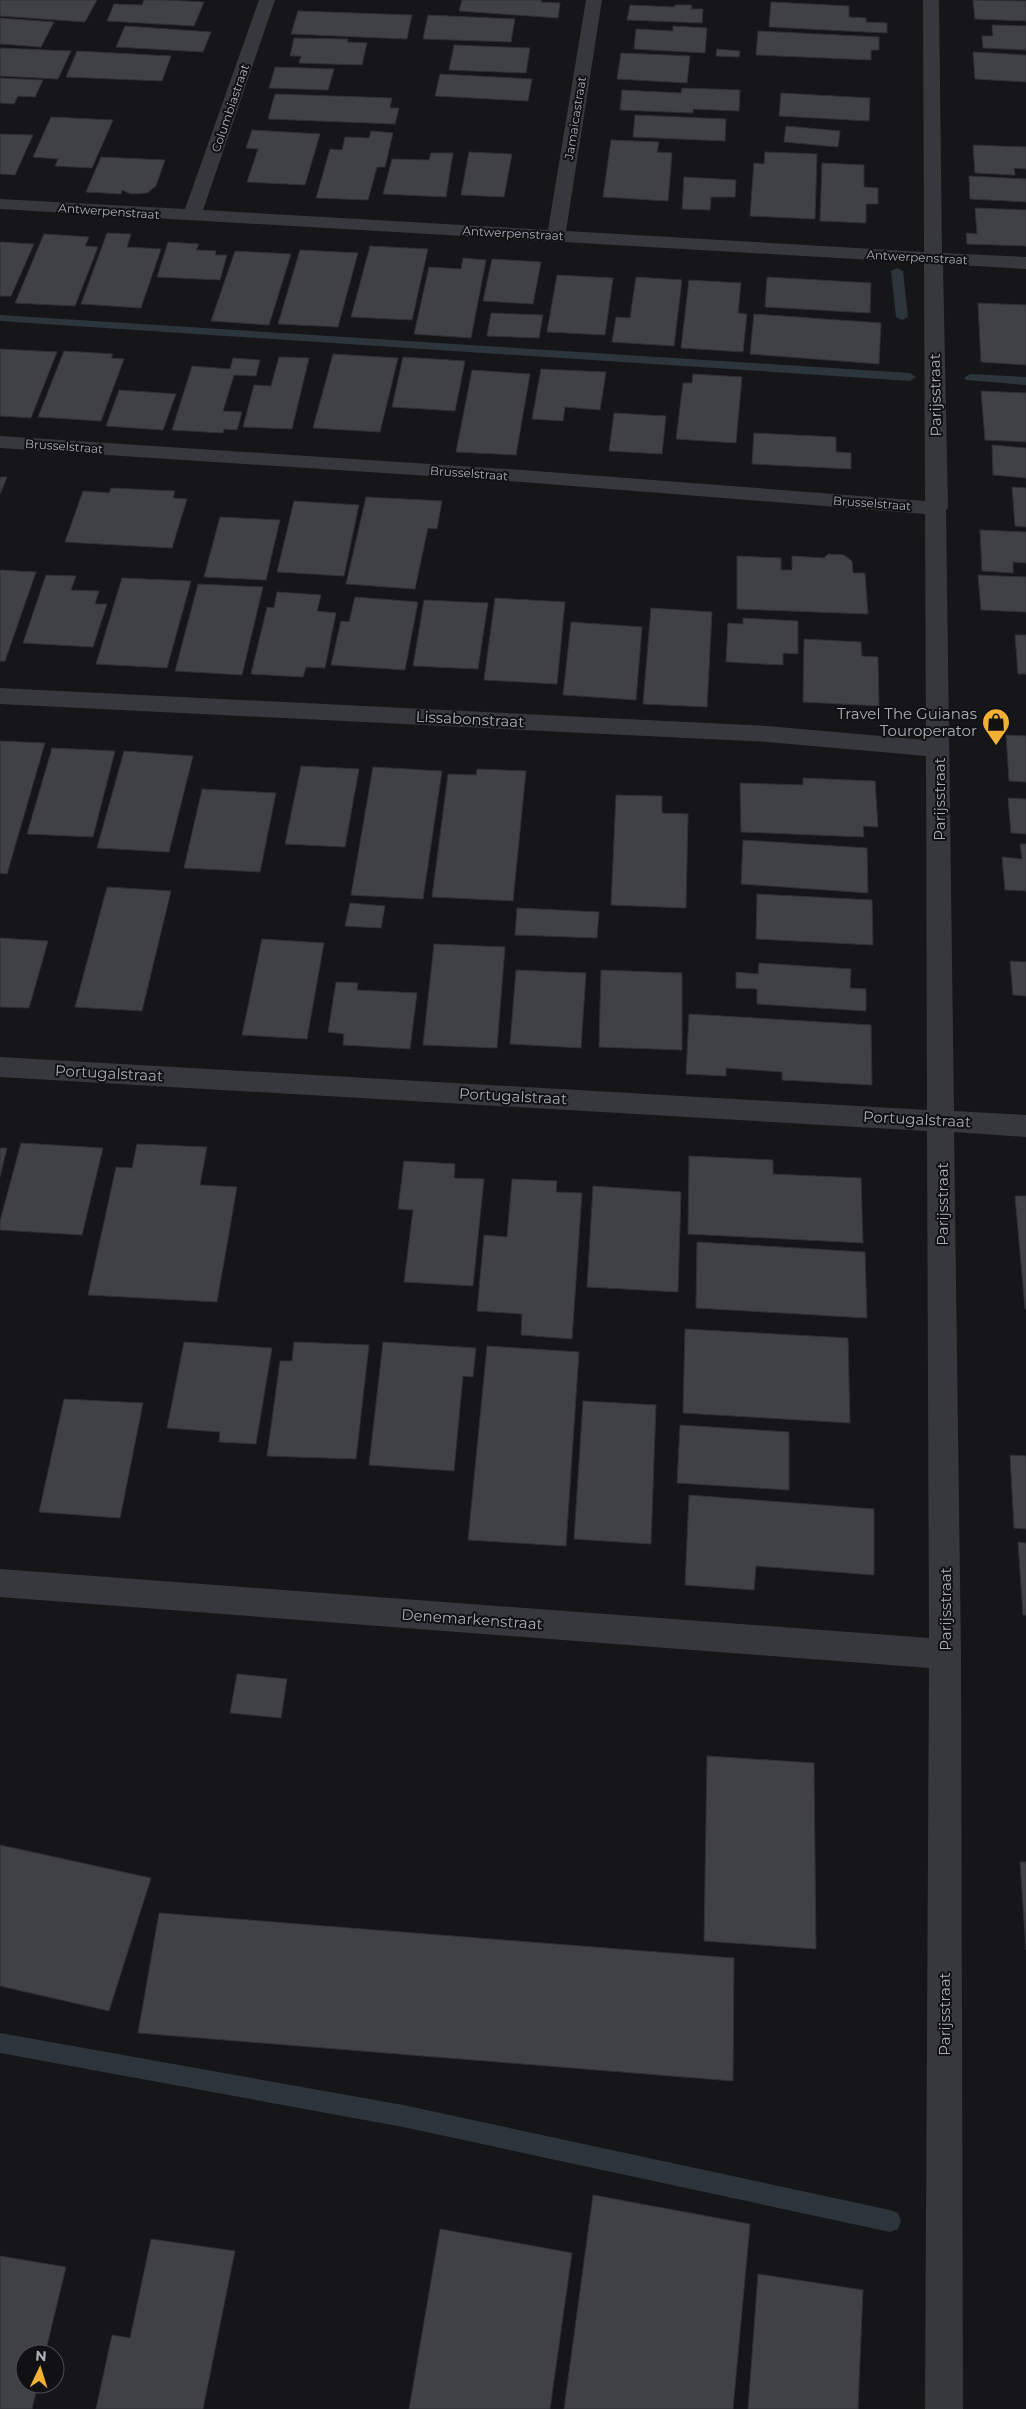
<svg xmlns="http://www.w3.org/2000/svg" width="1026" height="2409" viewBox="0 0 1026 2409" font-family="Montserrat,sans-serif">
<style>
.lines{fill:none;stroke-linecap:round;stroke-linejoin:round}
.stream{fill:#2c353c;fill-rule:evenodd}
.building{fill:#404145;stroke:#303034}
.minor{fill:#37383d;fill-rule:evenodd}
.labels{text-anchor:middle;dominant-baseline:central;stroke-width:4;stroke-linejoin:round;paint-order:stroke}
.far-street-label{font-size:12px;fill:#a8adb8;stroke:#111113}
.street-label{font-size:15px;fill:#a8adb8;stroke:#111113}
.poi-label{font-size:15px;fill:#a8adb8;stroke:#111113;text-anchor:end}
</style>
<rect width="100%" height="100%" fill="#161618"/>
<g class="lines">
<path class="stream" d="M897,268L903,271L908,317L902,320L896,317L891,271Z
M0,315L910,373L916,377L910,381L0,321Z
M970,374L1026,377V385L966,380L964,378Z
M0,2033L403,2105L890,2210L898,2213L901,2221L898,2229L890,2232L403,2127L0,2053Z"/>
</g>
<path class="building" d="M0,0H97L85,22L0,16Z
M144,0H165L204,2L194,26L107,21L114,4L142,5Z
M462,0H541V2L560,3L558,18L459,11Z
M973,0L1026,1V21L975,19Z
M771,2L849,6V17L866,18V22L887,23V33L769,27Z
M630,5L674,7L675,5H692L691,9H703L702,23L627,20Z
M298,11L412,15L407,39L291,34Z
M428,15L515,19L511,42L423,39Z
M0,18L54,22L41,47L0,44Z
M992,25L1026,26V50L983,48L982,36H993Z
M125,26L211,32L203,52L116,47Z
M673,26L707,28L705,53L634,49L636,29L673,31Z
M758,31L879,37V50H871V60L756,55Z
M294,38L348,39L347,42L367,43L362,65L299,63L301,56H290Z
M454,45L530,48L526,73L449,70Z
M0,48L71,51L58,79L0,76Z
M717,49L740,51L739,57L716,56Z
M77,51L171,56L162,81L66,77Z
M973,52L1026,55V82L975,79Z
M621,53L690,56L687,83L617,79Z
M275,67L334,69L328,90L269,88Z
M440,74L532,79L528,101L435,96Z
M0,78L43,80L35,97L18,96L14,104L0,103Z
M682,88L740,90L739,111L693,109V113L620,110L622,90L681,93Z
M781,93L870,98L869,121L779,116Z
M275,94L392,98L390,108H399L395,124L268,119Z
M635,115L726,119L725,141L633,137Z
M51,117L113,120L92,168L55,166L58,159L33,157Z
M786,126L840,131L838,147L784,142Z
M252,130L320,134L305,185L247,182L258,149L246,148Z
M371,131L393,133L385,167H377L368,200L316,198L330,149L342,150L345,137L369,138Z
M0,134L33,135L15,175L0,174Z
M611,140L659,142L657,152L672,153L668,201L603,197Z
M973,145L1026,147V169L1014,168L1015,175L975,173Z
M469,152L512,154L504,197L461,195Z
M765,152L817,154L815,219L750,216L754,163L764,164Z
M431,153H453L446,197L383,194L392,159L429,160Z
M101,157L165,160L156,186L147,193L131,194L122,190L121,194L86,192Z
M822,163L864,165V187L878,188V204H866V223L820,221Z
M969,176L1026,179V202L970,199Z
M684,177L736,180L735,197H711L710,210L682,209Z
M975,208L1026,210V246L967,244L966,233L977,234Z
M107,233L131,234L127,247L161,249L141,308L81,304Z
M44,234L89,237L85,246L98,247L75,306L15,303Z
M0,242L34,244L11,296H0Z
M168,242L199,244L196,250L216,251L215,255H227L220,280L157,277Z
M370,246L428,249L412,320L351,317Z
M300,250L358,253L338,327L278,324Z
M235,251L291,254L269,325L211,321Z
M463,258L486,260L471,338L414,334L429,267L461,269Z
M492,259L541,262L533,304L483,301Z
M557,275L613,278L605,335L547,332Z
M636,277L682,280L674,346L612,342L616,317L630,318Z
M767,277L871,283L870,313L765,307Z
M689,280L741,283L738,313L747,314L743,352L681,348Z
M978,303L1026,305V365L981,362Z
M491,313L543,315L539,338L487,336Z
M754,314L881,323L879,364L750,354Z
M0,349L57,352L31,418L0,416Z
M64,351L113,354L111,358L124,359L101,421L38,417Z
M333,354L398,358L380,432L313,428Z
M279,357L309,358L292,429L243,427L254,385L271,386Z
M403,357L465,361L455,411L392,407Z
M233,358L260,360L256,376L234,375L223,411L242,412L237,430L224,429L223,433L172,430L192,366L230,369Z
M541,369L606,372L600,410L565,407L563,421L532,419Z
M472,370L530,374L516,455L456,452Z
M693,374L742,377L736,443L676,439L683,383H692Z
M119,390L176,394L163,430L106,426Z
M981,391L1026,393V442L985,440Z
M614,413L666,416L662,454L609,451Z
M754,433L836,437V452L851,453V469L752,464Z
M992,445L1026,448V478L993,475Z
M0,477H7L0,494Z
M1012,487L1026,488V527L1015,526Z
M111,488L175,491L173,498L187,499L172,548L65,542L83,491L109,493Z
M366,497L442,501L437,529L428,528L415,589L346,584Z
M294,501L359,505L344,576L277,572Z
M220,517L280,520L266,580L204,577Z
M980,530L1026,532V563L1013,562V573L982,571Z
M828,554L844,555L852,561L853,573H865L868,614L737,609V556L781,558V570H792V556L824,558Z
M0,570L36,572L5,661H0Z
M46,575L76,576L71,590L99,591L95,604H107L93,647L23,643Z
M978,575L1026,577V612L981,610Z
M122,578L191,581L167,668L96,664Z
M198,584L263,587L242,675L175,671Z
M277,592L321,595L317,611L336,613L325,668L306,667L303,677L251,674L267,607L274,608Z
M355,597L418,602L405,670L331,665L341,621L349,622Z
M495,598L565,602L557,684L484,680Z
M424,600L488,603L478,669L413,666Z
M651,608L712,612L707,707L643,704Z
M743,618L798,621V654L783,653V665L726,662L728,623L743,624Z
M571,622L642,627L636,700L563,695Z
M1015,635H1026V674H1018Z
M804,639L861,642L862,656L878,657L879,706L803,702Z
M1006,735L1026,736V782L1009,781Z
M0,741L45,743L7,874L0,873Z
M52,748L115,751L93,837L27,834Z
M124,751L193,756L169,852L97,848Z
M301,766L359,769L345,847L285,844Z
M373,767L442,771L423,899L351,895Z
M477,769L526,771L513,901L432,897L448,774L476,775Z
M803,778L875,781L878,827L863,826L864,837L741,832L740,783L803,785Z
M202,789L276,793L260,872L184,868Z
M616,795L662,796V813L688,814L686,908L611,905Z
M1008,798L1026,799V834L1011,833Z
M743,840L867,848L868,893L741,884Z
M1020,844H1026V891L1005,890L1002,857L1022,859Z
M107,887L171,891L142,1011L75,1007Z
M757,894L872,900L873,945L756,939Z
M350,903L385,906L381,928L345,926Z
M517,908L599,912L597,938L515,935Z
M0,938L48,941L29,1008L0,1007Z
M262,939L324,943L307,1039L242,1035Z
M434,944L505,947L497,1048L423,1045Z
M1010,961L1026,962V996L1013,995Z
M759,963L851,969L850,988L866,989V1011L757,1004V989L736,988V972L758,974Z
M516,970L586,973L581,1048L510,1044Z
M601,970L682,973V1050L599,1047Z
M336,982L358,983L357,990L417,993L410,1049L343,1045L344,1034L328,1032Z
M689,1014L871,1025L872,1085L782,1080V1072L726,1068V1076L686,1074Z
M21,1143L103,1148L82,1235L0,1230V1221Z
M137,1144L207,1147L200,1185L237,1187L217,1302L88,1295L116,1167L132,1168Z
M0,1148H7L0,1177Z
M689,1156L773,1160V1174L861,1178L863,1243L688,1234Z
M404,1161L455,1164L454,1178L484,1179L473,1286L404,1282L413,1210L398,1209Z
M512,1179L557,1181L556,1192L582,1193L572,1339L521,1335L522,1314L477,1311L484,1235L507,1237Z
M593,1186L681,1192L678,1292L587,1287Z
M1015,1196H1026V1309H1025Z
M697,1242L865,1252L867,1318L696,1308Z
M685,1329L848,1338L850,1423L683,1413Z
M184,1342L272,1348L256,1444L219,1442L220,1432L167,1428Z
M294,1342L369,1345L356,1459L267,1456L280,1361H292Z
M383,1342L476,1348L473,1377L463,1376L454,1471L369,1465Z
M487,1346L579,1352L566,1546L468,1540Z
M64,1399L143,1403L120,1518L39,1512Z
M583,1401L656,1405L651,1544L574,1539Z
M680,1425L789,1432V1490L677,1483Z
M1010,1455L1026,1456V1529L1014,1528Z
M689,1495L874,1509V1575L756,1566L754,1590L685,1585Z
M1018,1542L1026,1543V1615H1023Z
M237,1674L287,1679L281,1718L230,1713Z
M707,1756L814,1763L816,1949L704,1941Z
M0,1845L151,1878L109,2011L0,1986Z
M1020,1862H1026V1950Z
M159,1913L734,1958L733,2081L138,2033Z
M593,2195L750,2224L733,2409H564Z
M440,2229L572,2253L550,2409H409Z
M151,2239L235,2251L203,2409H96L112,2335L130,2338Z
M0,2256L66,2267L45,2354H25V2384H38L32,2409H0Z
M758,2274L863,2290L858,2409H748Z"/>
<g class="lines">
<path class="minor" d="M259,0H275L203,210L548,230L586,0H602L566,231L924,252L923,0H939L942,253L1026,257V269L943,264L948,508L946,510L954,1111L1026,1115V1137L954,1132L961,1654L963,2409H925L929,1668L0,1597V1569L929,1638L927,1131L0,1077V1057L927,1110L926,756L767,742L0,704V688L767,726L926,740L925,514L522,482L0,448V436L522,470L925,501L924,263L0,209V199L185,209Z"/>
</g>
<defs>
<g id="shop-pin" transform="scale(1.4375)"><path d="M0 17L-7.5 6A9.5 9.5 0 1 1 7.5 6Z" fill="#f2b134" stroke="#111113"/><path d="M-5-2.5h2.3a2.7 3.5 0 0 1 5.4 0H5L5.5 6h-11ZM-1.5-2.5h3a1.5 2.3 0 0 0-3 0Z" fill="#111"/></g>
</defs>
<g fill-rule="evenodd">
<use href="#shop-pin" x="996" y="722"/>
</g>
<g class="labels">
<g class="far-street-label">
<text transform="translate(230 108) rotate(-71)">Columbiastraat</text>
<text transform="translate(575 118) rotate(-81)">Jamaicastraat</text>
<text transform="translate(109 211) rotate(4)">Antwerpenstraat</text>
<text transform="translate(513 233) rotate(3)">Antwerpenstraat</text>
<text transform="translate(917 257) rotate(3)">Antwerpenstraat</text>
<text transform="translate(64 446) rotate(4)">Brusselstraat</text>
<text transform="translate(469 473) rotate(4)">Brusselstraat</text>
<text transform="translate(872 503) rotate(4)">Brusselstraat</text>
</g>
<g class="street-label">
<text transform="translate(935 395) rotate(-91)">Parijsstraat</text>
<text transform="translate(470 719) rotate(3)">Lissabonstraat</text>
<text transform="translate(939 799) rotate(-90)">Parijsstraat</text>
<text transform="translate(109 1073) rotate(3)">Portugalstraat</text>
<text transform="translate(513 1096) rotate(3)">Portugalstraat</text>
<text transform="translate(917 1119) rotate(3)">Portugalstraat</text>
<text transform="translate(942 1204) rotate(-90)">Parijsstraat</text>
<text transform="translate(945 1609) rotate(-90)">Parijsstraat</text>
<text transform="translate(472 1619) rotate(4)">Denemarkenstraat</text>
<text transform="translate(944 2014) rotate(-90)">Parijsstraat</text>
</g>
<g class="poi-label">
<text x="977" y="713">Travel The Guianas<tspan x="977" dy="17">Touroperator</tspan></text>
</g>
</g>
<g transform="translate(40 2369) rotate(4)"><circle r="24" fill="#111113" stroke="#4d4f55"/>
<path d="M0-4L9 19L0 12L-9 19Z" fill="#f2b134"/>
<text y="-8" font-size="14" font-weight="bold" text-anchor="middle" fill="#a8adb8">N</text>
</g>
</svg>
